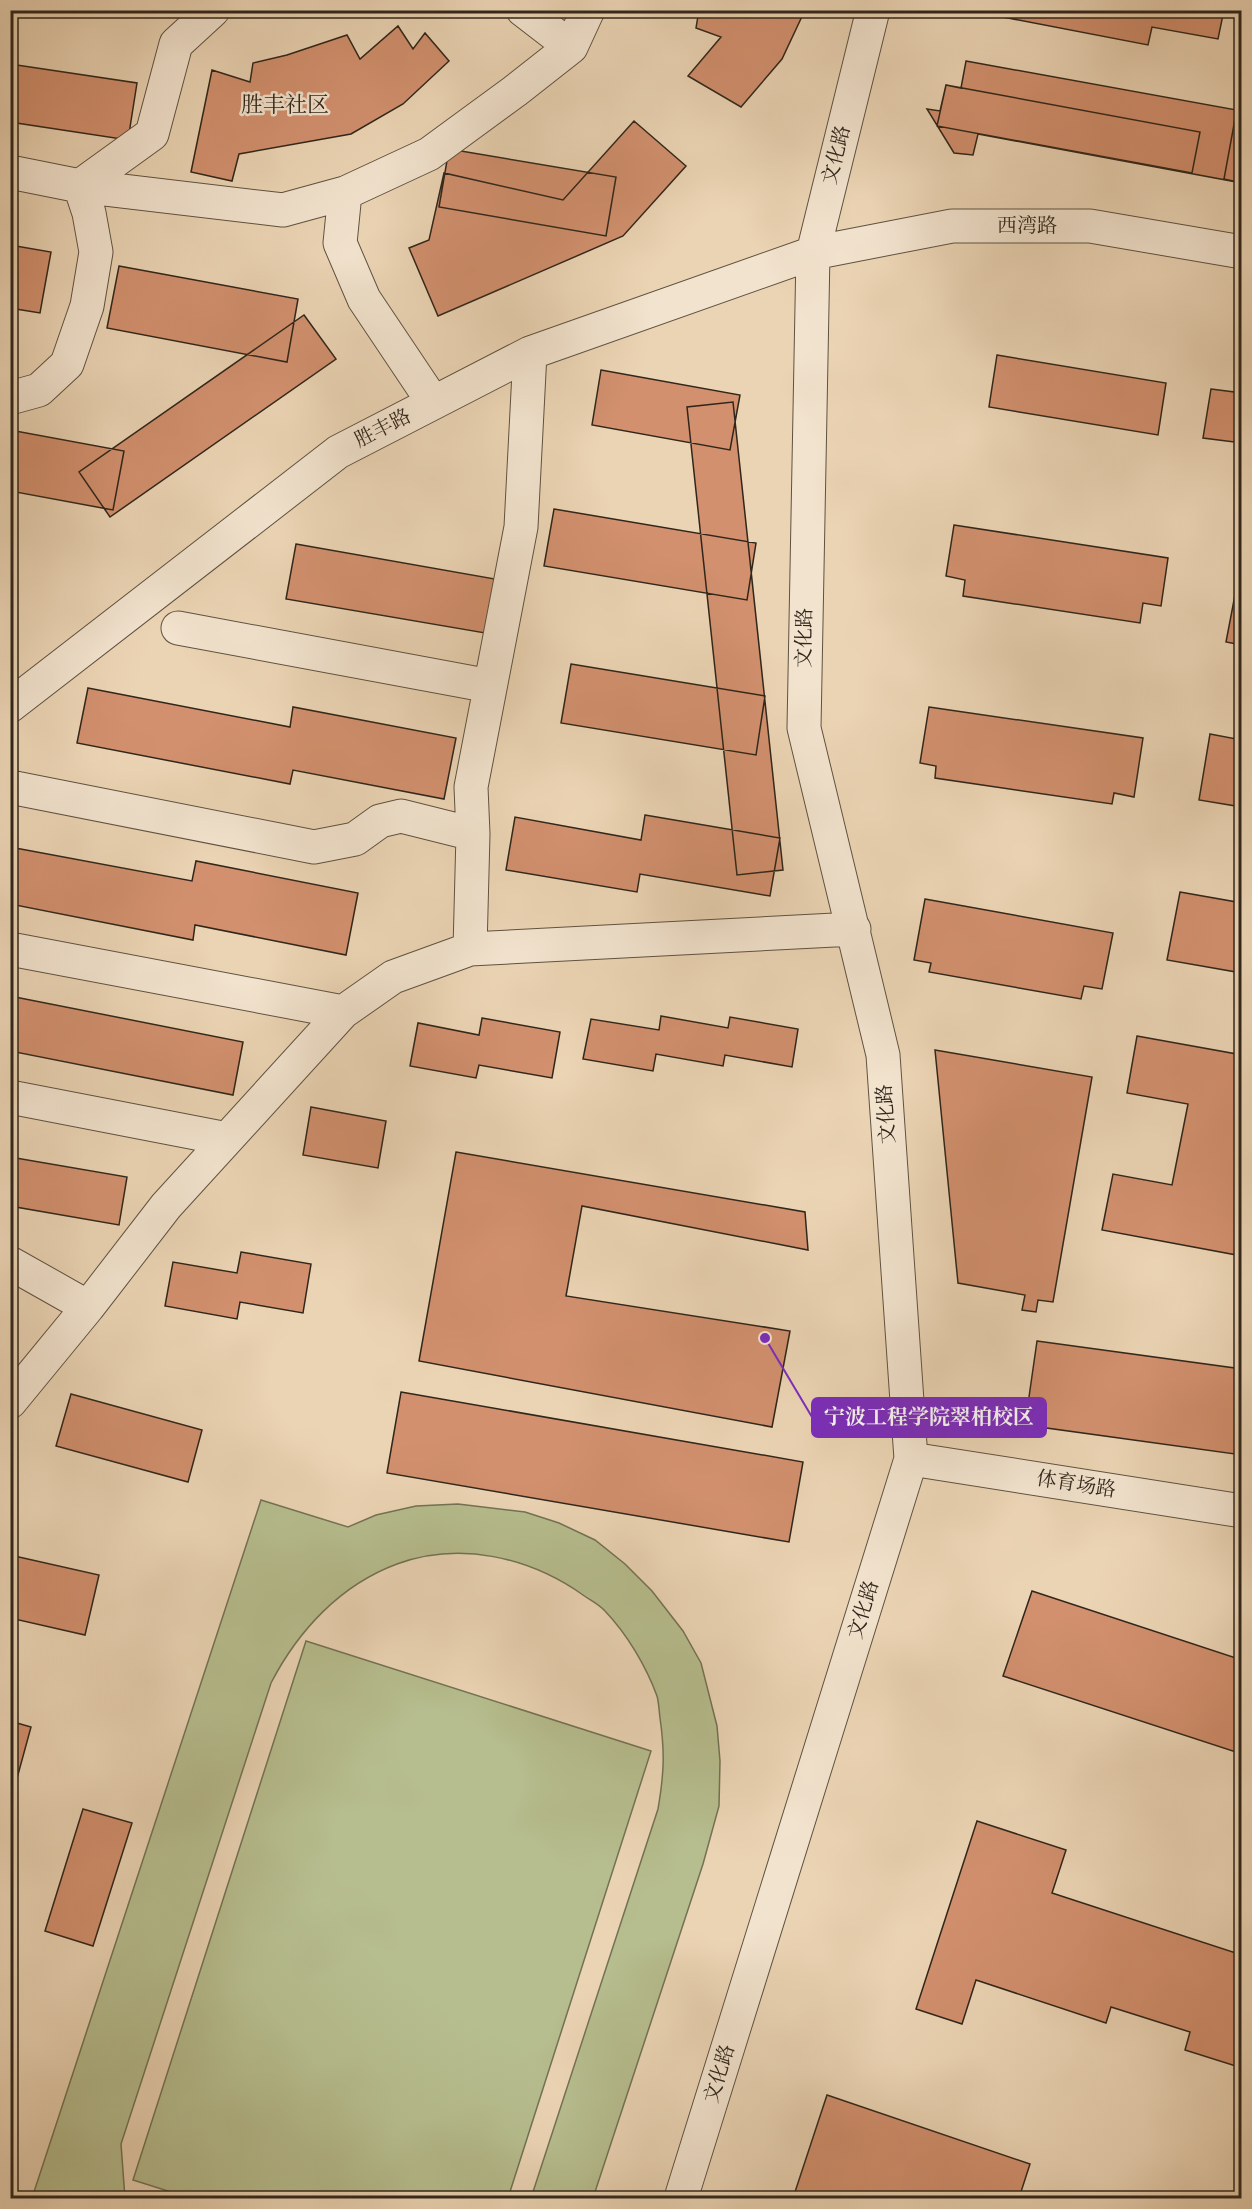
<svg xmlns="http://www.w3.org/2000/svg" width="1252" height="2209" viewBox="0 0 1252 2209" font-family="'Libre Bodoni','Noto Serif SC',serif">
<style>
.green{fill:#b6bd8e;stroke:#737254;stroke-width:1.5}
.building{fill:#d2906e;stroke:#30261b;stroke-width:1.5}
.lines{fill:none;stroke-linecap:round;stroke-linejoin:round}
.minor-casing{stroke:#5f5241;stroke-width:35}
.minor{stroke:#f2e3ce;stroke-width:33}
.labels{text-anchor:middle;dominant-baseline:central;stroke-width:5;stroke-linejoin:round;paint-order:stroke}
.street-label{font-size:20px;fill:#30261b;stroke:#f2e3ce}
.quarter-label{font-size:22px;fill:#30261b;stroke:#f2e3ce}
.leader{fill:none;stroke:#7b2cbf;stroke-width:2}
.callout-dot{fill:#7b2cbf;stroke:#f2e3ce;stroke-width:2}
.callout{fill:#7b2cbf;stroke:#7b2cbf;stroke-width:2}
.callout-label{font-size:21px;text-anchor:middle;font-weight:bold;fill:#fff}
</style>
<rect width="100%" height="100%" fill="#ebd4b4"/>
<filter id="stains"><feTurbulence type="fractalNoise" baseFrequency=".00333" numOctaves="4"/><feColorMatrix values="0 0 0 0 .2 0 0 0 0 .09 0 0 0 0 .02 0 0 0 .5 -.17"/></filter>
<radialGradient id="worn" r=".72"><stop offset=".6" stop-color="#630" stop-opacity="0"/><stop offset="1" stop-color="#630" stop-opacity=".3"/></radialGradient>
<path class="green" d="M261,1500L348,1527L376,1515L416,1506L458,1504L525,1512L559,1523L595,1540L625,1564L652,1591L683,1631L701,1663L717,1726L720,1761L719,1806L703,1864L593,2198H531L658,1809C664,1774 665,1753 660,1718C659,1711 659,1703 657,1696C646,1666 627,1634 605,1611C599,1604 590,1600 583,1595C529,1557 460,1541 397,1564C340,1585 298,1631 271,1683L121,2144L125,2198H32Z
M306,1641L651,1751L508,2198H190L133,2180Z"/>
<path class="building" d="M699,10H805L782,59L741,107L688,76L721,37L696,28Z
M967,10H1224L1218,39L1152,27L1148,45Z
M398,26L413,49L425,33L449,61L403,104L351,134L239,154L232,181L191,172L212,70L250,82L253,63L287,55L347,35L360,59Z
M966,61L1236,110L1242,82V183L978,134L973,155L954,153L927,109L940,111L946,85L961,88Z
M10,64L137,83L128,140L10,122Z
M946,85L1200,132L1192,173L937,126Z
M1235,119L1242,120V183L1224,179Z
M634,121L686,166L623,236L438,316L409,248L429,240L444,173L563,200Z
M449,149L616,177L606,236L439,207Z
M10,245L51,252L40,313L10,308Z
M119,266L298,299L287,362L107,328Z
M304,315L336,359L110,517L79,472Z
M997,355L1166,383L1158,435L989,407Z
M601,370L740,395L730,450L592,425Z
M1211,389L1242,393V443L1203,438Z
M733,402L783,870L737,875L687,407Z
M10,430L124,451L113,510L10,491Z
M554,509L756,543L747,600L544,566Z
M954,525L1168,558L1161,606L1143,603L1140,623L963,596L965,580L946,576Z
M296,544L495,579L485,633L286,599Z
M1239,574L1242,575V645L1226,642Z
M571,664L765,696L756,755L561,723Z
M88,688L290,727L293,707L456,738L444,799L293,770L290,784L77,743Z
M929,707L1143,738L1134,797L1114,793L1112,804L935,778L936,766L920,763Z
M1210,734L1242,740V807L1199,800Z
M645,815L780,838L770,896L640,874L637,892L506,870L515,817L641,840Z
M10,847L192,881L196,861L358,893L346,955L195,925L193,940L10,904Z
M1180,892L1242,903V973L1167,960Z
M925,899L1113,933L1102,989L1084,986L1081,999L929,972L931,963L914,960Z
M15,997L243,1042L233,1095L10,1051V1020Z
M661,1016L728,1028L730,1017L798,1029L792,1067L725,1055L723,1066L656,1054L653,1071L583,1059L591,1019L659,1030Z
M482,1018L560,1032L552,1078L479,1065L476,1078L410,1066L418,1023L479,1035Z
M1137,1036L1242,1055V1256L1102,1230L1113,1174L1172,1185L1188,1104L1127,1093Z
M935,1050L1092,1077L1053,1302L1038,1300L1036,1312L1022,1310L1025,1295L958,1283Z
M311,1107L386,1121L378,1168L303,1155Z
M456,1152L805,1212L808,1250L582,1206L566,1296L790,1331L772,1427L419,1361Z
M10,1157L127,1177L119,1225L10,1206Z
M241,1252L311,1264L303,1313L240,1302L237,1319L165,1306L173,1262L237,1273Z
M1037,1341L1242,1369V1455L1025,1425Z
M401,1392L803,1462L789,1542L387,1473Z
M71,1394L202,1430L188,1482L56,1446Z
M10,1555L99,1575L85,1635L10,1618Z
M1032,1591L1242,1660V1754L1003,1676Z
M10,1721L31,1727L16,1782L10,1781Z
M83,1809L132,1823L93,1946L45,1931Z
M977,1821L1066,1850L1052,1893L1242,1955V2068L1185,2050L1190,2032L1111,2007L1106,2023L976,1980L962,2024L916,2009Z
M827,2095L1030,2164L1019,2198H793Z"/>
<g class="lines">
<g class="minor-casing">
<path id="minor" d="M523,10L571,47
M10,172L80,186L283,210L345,193
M10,398L39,390L67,364L87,306L96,252L89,213L80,186L152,134L176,44L213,10
M433,402L364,299L340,243L345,193L429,154L515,91L571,47L588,10
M178,628L490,686
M10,706L338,452L530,353L813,253L952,226H1090L1242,252
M10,787L314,847L355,839L380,821L401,816L473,834
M10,949L343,1012
M470,949L473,834L471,787L521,527L530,353
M10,1097L227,1139
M10,1263L88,1307
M10,1402L88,1307L166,1206L343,1012L393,977L470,949L854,929
M911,1459L1242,1511
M681,2198L911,1459L883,1055L804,728L813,253L873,10"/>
</g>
<use href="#minor" class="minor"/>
</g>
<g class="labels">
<g class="street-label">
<text transform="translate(837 155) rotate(-76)">文化路</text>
<text x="1027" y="226">西湾路</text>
<text transform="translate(383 429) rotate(-27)">胜丰路</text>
<text transform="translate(805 638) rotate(-89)">文化路</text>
<text transform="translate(887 1114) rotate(-94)">文化路</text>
<text transform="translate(1076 1485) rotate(9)">体育场路</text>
<text transform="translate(864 1610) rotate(-73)">文化路</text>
<text transform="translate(720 2074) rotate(-73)">文化路</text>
</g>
<g class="quarter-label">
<text x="285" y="105">胜丰社区</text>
</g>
</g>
<path class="leader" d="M765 1338L812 1417"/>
<circle class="callout-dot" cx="765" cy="1338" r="6"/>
<rect class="callout" x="812" y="1398" width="234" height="39" rx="6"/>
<g class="callout-label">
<text x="929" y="1424">宁波工程学院翠柏校区</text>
</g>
<rect width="1252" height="2209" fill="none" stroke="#ebd4b4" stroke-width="36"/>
<rect x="12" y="12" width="1228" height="2185" fill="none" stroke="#30261b" stroke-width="3"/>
<rect x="18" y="18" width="1216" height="2173" fill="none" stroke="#30261b" stroke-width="1.5"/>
<rect width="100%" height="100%" filter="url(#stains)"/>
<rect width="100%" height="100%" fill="url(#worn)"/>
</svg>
